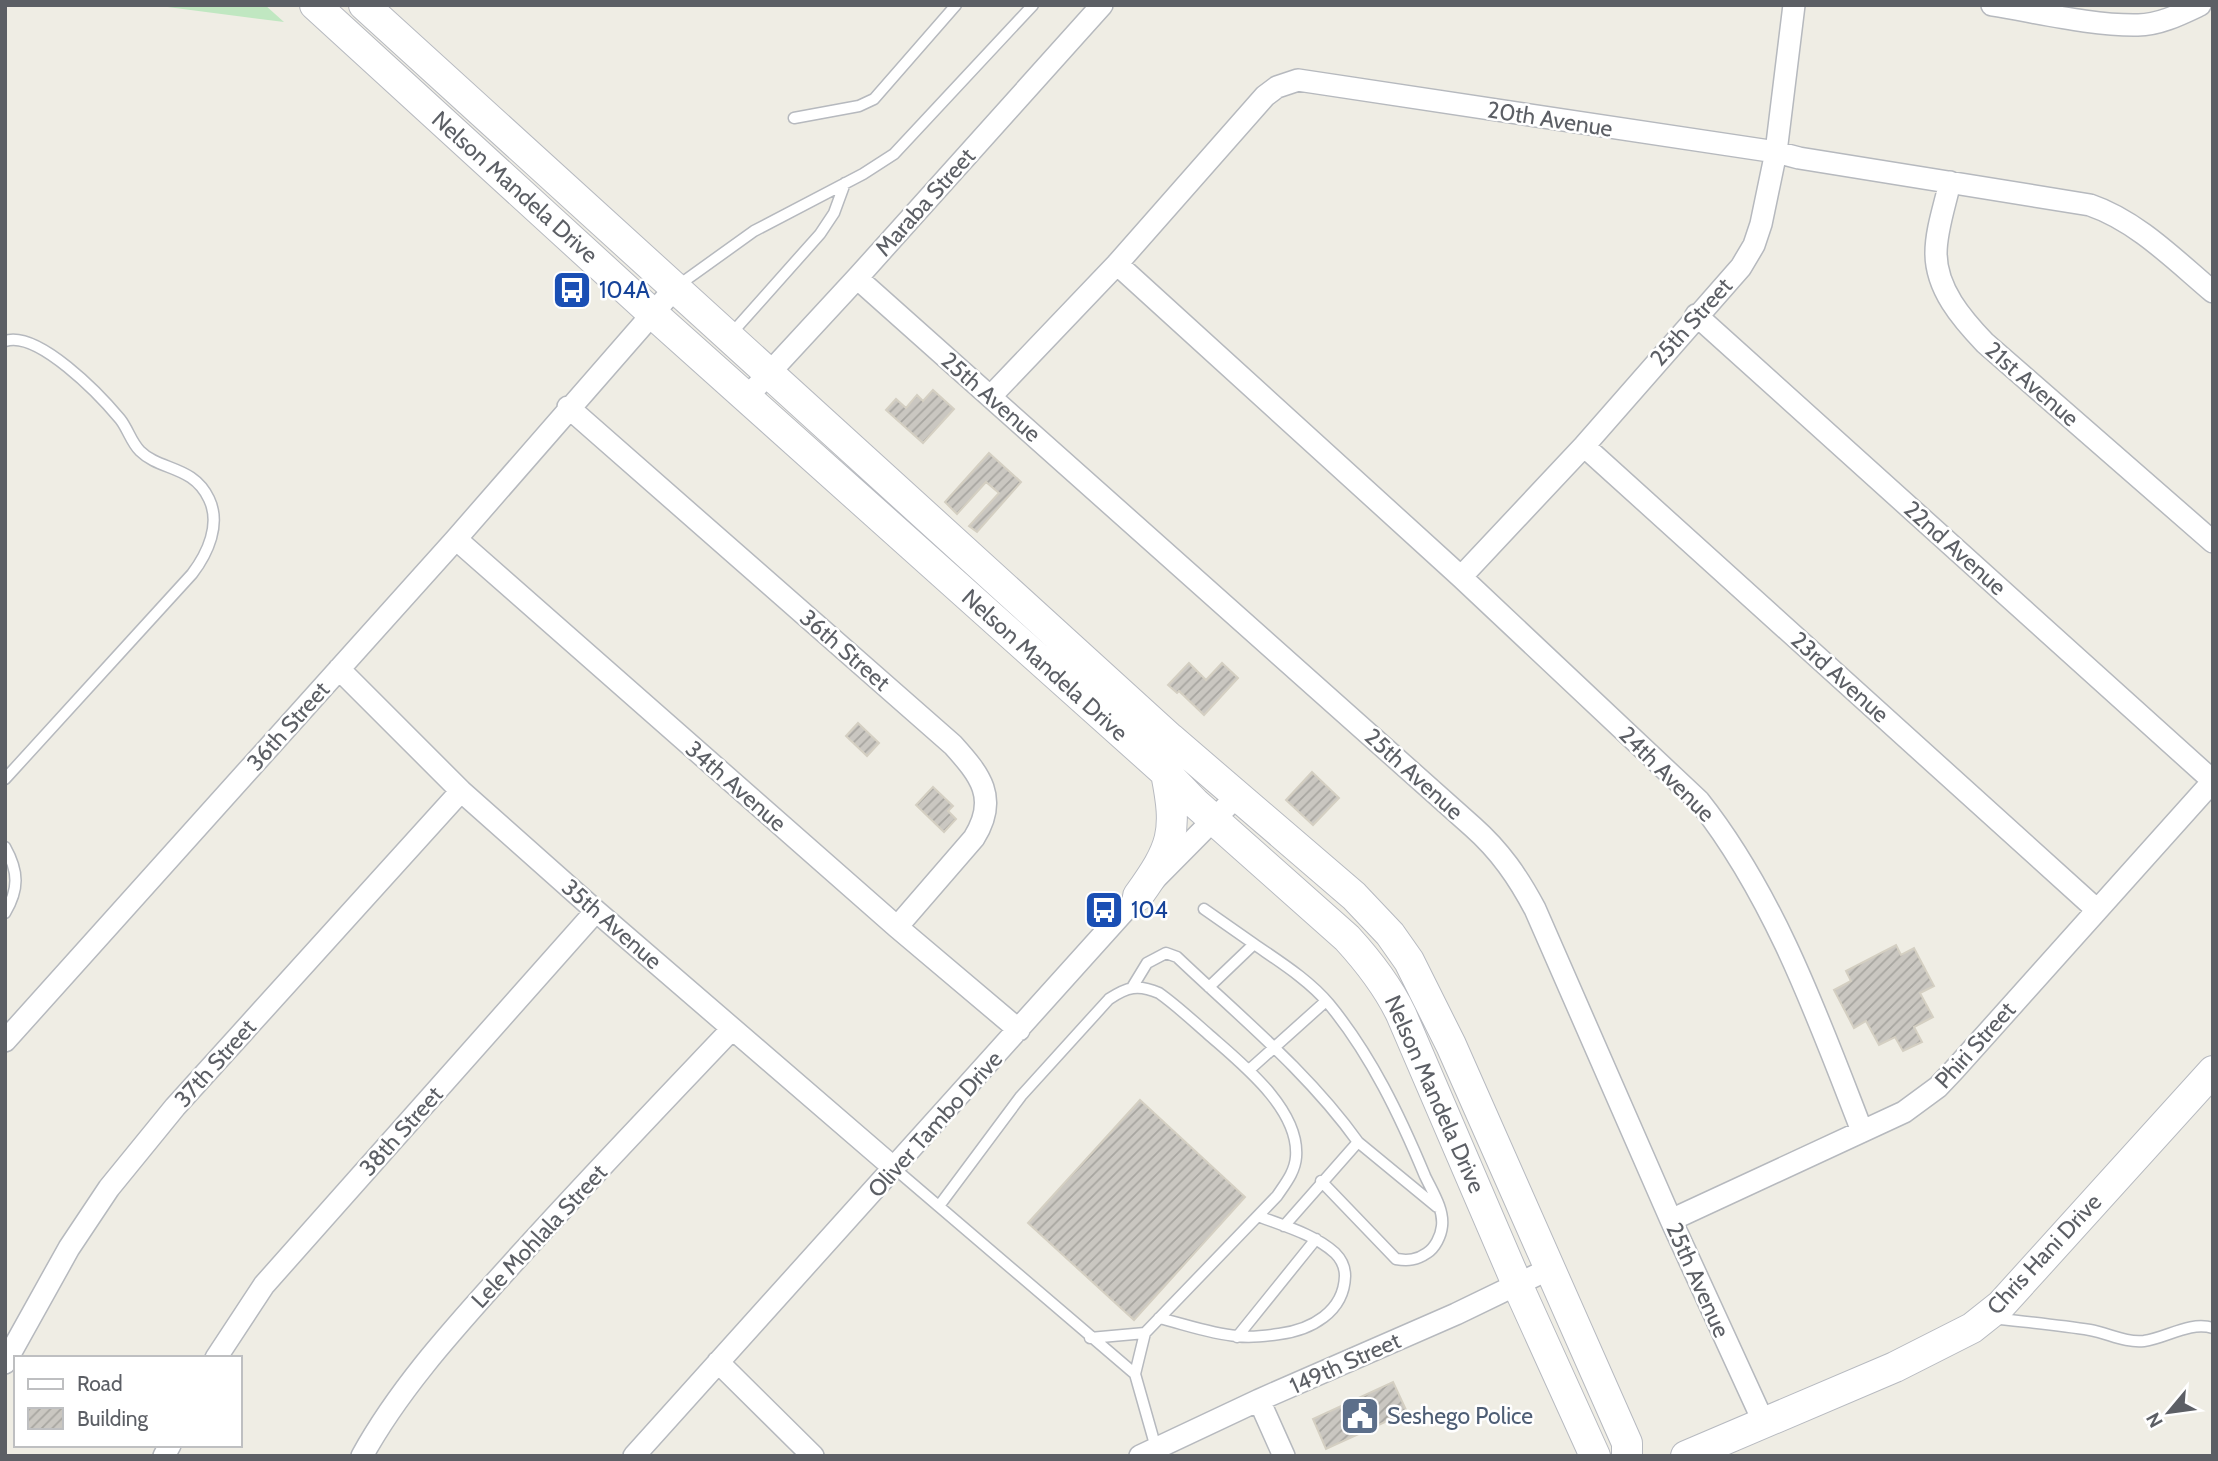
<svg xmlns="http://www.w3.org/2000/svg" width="2218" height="1461" viewBox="0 0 2218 1461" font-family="Cabin,sans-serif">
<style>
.park{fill:#c0e7c1}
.building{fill:url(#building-hatch);stroke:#d4cfc2;stroke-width:2}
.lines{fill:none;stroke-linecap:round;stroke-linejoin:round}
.lane-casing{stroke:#b6b9be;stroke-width:13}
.street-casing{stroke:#b6b9be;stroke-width:24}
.secondary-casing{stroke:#b7bac0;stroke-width:32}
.lane{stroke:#fff;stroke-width:10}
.street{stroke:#fff;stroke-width:21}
.secondary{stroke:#fff;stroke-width:30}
.labels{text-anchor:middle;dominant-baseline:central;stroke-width:5;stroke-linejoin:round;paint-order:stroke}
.street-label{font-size:23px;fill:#5c5f65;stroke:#fff}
.transit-label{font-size:23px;fill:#164399;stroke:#fff;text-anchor:start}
.service-label{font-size:23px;fill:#4e5e75;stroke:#fff;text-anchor:start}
</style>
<defs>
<pattern id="building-hatch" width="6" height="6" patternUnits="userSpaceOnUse" patternTransform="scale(1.75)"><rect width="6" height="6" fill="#cac7c1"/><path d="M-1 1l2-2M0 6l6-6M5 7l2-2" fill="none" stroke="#a7a5a0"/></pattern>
</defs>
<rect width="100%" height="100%" fill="#efede4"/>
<path class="park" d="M152,5H265L284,22Z"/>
<path class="building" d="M933,390L954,409L923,443L886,410L896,399L906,408L917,395L923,401Z
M989,453L1021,482L977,532L969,526L999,493L986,482L957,514L945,502Z
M1189,663L1206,680L1222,663L1238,678L1204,715L1179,691L1177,693L1168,685Z
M858,723L879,743L867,756L846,736Z
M1312,772L1339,798L1313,825L1286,800Z
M933,787L953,806L948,811L956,819L944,832L916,805Z
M1896,945L1901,955L1914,948L1934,986L1920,993L1933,1017L1914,1027L1922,1042L1903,1051L1895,1037L1879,1045L1866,1021L1854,1028L1834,990L1851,981L1846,971Z
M1140,1100L1245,1197L1134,1320L1028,1223Z
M1393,1382L1407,1412L1326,1449L1313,1419Z"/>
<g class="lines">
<g class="lane-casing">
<path id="lane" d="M794,118L859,106L874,99L956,5
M676,287L754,231L863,174L894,154L1033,5
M731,334L820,234L834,213L845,183
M5,341C38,330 100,395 120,419C128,429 131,442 140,451C160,471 193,465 209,499C221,524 208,553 192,574L5,779
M5,847C19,872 19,889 5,913
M1204,909L1254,944
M1133,986L1147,963L1166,953L1177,957C1240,1017 1307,1071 1358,1142L1284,1226
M1209,987L1254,944C1280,962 1309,980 1329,1004C1371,1055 1400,1116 1425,1176C1432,1191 1444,1209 1442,1226C1441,1236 1435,1248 1427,1253C1417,1260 1408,1261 1396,1259L1321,1181
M1249,1070L1326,1001
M1358,1142L1437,1207
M894,1168L1135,1374
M939,1206L1021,1096L1109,999C1127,987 1138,984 1159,993C1176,1005 1192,1020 1208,1034C1241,1063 1300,1109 1296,1157C1295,1172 1285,1184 1277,1196L1145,1333L1135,1374L1156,1448
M1159,1318C1184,1324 1211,1334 1237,1336C1250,1338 1266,1336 1279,1334C1311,1330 1344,1312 1345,1276C1345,1267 1341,1259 1335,1253C1314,1234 1284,1226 1258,1216
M1992,1318C2025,1322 2058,1325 2090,1330C2108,1333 2125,1343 2144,1341C2167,1338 2189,1321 2213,1328
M1237,1337L1316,1239
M1090,1338L1145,1333"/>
</g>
<g class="street-casing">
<path id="street" d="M1992,5C2036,12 2094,26 2138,25C2159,25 2181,14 2200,5
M1950,182C1945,205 1936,230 1936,253C1936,289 1962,319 1985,343L2213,542
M1117,264L1461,577L1699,801C1775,897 1818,1018 1862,1131
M857,278L1473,827C1500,851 1518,877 1535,909L1671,1220L1764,1423
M1696,315L2213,781
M991,396L1117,264L1265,96L1277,87L1298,80L1776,152L1799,158L2090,205C2137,221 2175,260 2213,292
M747,397L857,278L1102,5
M568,407L953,745C980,775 999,798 974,838L897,927
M1584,446L2096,909
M456,539L897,927L1019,1030
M1461,577L1584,446L1741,267L1754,245L1761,224L1776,152L1794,5
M339,669L461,791L596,911L894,1168
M5,1041L456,539L675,288
M1671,1220L1904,1112L1938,1087L1955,1069L2213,781
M216,1358L264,1285L596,911
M718,1362L813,1456
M5,1363L69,1248L109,1188L175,1107L461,791
M1259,1400L1284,1456
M164,1456L170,1445
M362,1456C399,1389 451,1332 502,1275C577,1191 655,1110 732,1029
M634,1456L1138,896L1238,795
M1140,1456L1259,1400L1456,1314L1549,1269"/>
</g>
<g class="secondary-casing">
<path id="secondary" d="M315,5L652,313L1166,773L1195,803L1347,938C1369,962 1387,985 1401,1014L1517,1284L1595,1456
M364,5L1170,738L1354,896L1390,934L1409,961L1451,1045L1627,1443V1456
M1138,896C1173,847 1178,833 1166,773
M1686,1456L1895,1367L1972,1328L2001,1305L2213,1071"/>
</g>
<use href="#lane" class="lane"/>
<use href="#street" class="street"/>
<use href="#secondary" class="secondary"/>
</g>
<defs>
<g id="bus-square" transform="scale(2.0125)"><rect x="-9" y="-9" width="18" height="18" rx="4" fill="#1a4fb4" stroke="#fff"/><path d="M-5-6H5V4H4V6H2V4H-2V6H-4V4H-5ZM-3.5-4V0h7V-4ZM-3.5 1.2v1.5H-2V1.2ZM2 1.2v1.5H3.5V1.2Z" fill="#fff"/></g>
<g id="civic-square" transform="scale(2.0125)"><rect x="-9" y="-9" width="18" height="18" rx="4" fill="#5c6f8a" stroke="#fff"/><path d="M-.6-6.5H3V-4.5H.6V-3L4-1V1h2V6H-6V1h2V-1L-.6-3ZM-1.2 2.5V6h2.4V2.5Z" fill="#fff"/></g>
</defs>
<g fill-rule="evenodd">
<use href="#bus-square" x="572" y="290"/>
<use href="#bus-square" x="1104" y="910"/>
<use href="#civic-square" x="1360" y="1416"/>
</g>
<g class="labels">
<g class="street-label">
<text transform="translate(1550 119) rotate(9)">20th Avenue</text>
<text transform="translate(515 187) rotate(42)">Nelson Mandela Drive</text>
<text transform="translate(925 202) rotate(-48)">Maraba Street</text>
<text transform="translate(1691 322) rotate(-48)">25th Street</text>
<text transform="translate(2032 384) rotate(41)">21st Avenue</text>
<text transform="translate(991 397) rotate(41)">25th Avenue</text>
<text transform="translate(1955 548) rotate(42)">22nd Avenue</text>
<text transform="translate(845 650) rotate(41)">36th Street</text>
<text transform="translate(1045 665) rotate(42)">Nelson Mandela Drive</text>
<text transform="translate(1840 677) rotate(42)">23rd Avenue</text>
<text transform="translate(288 726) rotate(-48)">36th Street</text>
<text transform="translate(1414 774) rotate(42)">25th Avenue</text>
<text transform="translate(1667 774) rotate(45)">24th Avenue</text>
<text transform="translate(736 786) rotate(41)">34th Avenue</text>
<text transform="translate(612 924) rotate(41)">35th Avenue</text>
<text transform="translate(1975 1045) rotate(-48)">Phiri Street</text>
<text transform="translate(215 1063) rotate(-48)">37th Street</text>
<text transform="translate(1435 1094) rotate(66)">Nelson Mandela Drive</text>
<text transform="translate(935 1124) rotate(-48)">Oliver Tambo Drive</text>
<text transform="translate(401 1131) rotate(-48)">38th Street</text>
<text transform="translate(539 1236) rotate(-47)">Lele Mohlala Street</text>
<text transform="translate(2044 1254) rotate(-47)">Chris Hani Drive</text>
<text transform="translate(1698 1280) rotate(66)">25th Avenue</text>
<text transform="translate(1345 1363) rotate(-24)">149th Street</text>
</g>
<g class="transit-label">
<text x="599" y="290">104A</text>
<text x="1131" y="910">104</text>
</g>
<g class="service-label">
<text x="1387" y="1416">Seshego Police</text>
</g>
</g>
<rect width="2218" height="1461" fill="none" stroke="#5c5f65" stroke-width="14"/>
<rect x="14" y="1356" width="228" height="91" fill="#ffffff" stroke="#bebfc1" stroke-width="2"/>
<rect x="28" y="1379" width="35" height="10" fill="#ffffff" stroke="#bebfc1" stroke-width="2"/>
<text x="77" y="1391" font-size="21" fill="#5c5f65">Road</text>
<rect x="28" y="1408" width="35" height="21" fill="url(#building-hatch)" stroke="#bebfc1" stroke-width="2"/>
<text x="77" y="1426" font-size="21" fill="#5c5f65">Building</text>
<g transform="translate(2169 1412) rotate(241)" stroke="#ffffff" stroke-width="5" paint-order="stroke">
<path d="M0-5L12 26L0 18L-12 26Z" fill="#5c5f65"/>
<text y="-10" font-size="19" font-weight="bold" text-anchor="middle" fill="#5c5f65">N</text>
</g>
</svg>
